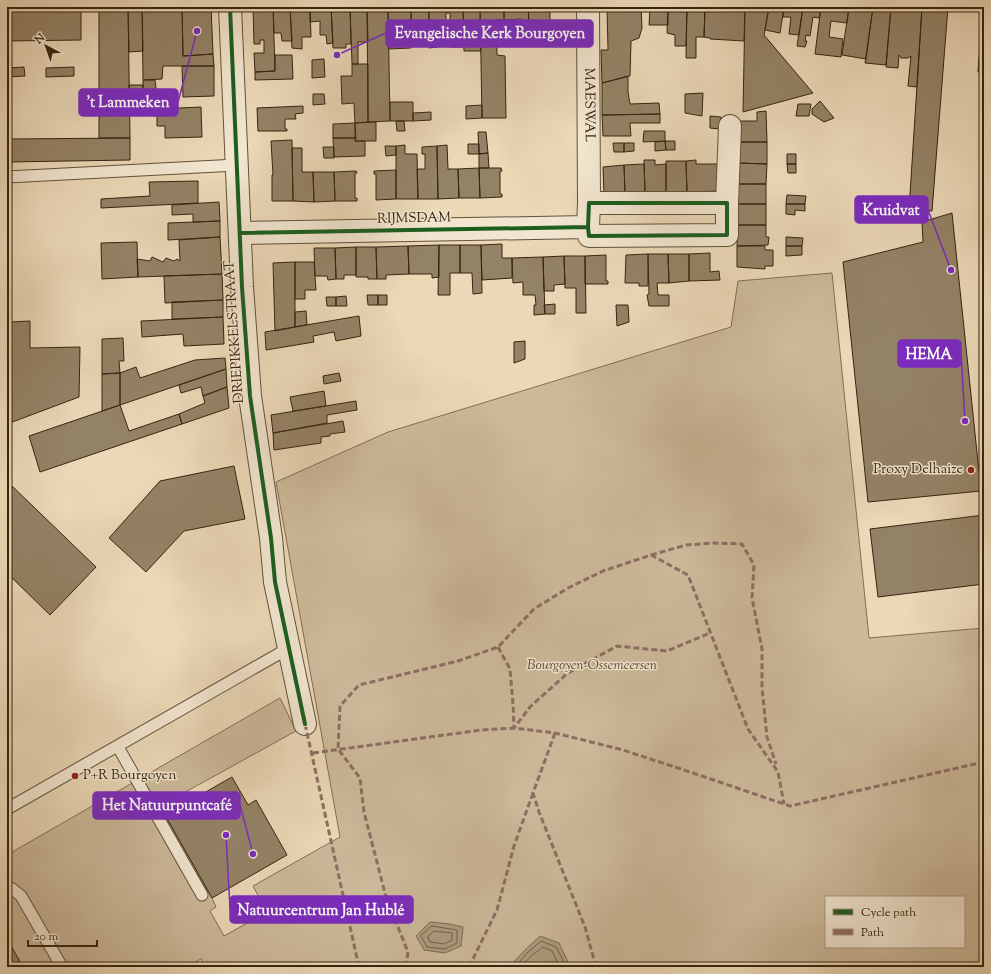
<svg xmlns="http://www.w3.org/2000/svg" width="991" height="974" viewBox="0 0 991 974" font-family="'Sorts Mill Goudy',serif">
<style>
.green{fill:#ccb99a;stroke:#816e54;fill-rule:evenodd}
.water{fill:#ad9b7e;stroke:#7d6b52}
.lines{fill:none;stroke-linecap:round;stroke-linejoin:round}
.shore{stroke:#726046;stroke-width:1}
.building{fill:#948266;stroke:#36240f}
.service-casing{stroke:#635139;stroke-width:13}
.minor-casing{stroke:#635139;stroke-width:24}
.service{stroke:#f2e6d0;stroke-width:11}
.minor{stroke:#f2e6d0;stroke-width:22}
.quiet{stroke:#8d6e63;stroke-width:3;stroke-dasharray:6 3;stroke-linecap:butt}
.cycleway-casing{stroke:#f2e6d0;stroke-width:6}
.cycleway{stroke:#1b5e20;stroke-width:4}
.poi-dot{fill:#8f2418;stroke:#f2e6d0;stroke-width:1.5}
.labels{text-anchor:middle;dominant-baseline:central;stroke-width:3;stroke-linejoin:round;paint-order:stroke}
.street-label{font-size:14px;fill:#36240f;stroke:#f2e6d0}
.poi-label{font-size:14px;fill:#36240f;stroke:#f2e6d0;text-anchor:end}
.park-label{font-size:14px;font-style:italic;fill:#5c4932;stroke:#f2e6d0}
.leader{fill:none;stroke:#7b2cbf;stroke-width:1.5}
.callout-dot{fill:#7b2cbf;stroke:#f2e6d0;stroke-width:1.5}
.callout{fill:#7b2cbf;stroke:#7b2cbf;stroke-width:1.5}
.callout-label{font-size:15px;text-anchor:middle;font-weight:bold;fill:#fff}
</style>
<rect width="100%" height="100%" fill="#ebd8b7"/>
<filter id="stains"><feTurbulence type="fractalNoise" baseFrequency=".005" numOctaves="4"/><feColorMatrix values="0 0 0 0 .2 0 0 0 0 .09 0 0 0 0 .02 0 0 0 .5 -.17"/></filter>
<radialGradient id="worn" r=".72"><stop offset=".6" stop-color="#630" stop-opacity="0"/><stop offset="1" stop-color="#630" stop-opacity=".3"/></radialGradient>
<path class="green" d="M832,273L869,638L984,628V967H205L201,959L186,967H23L7,939V855L280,698L296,731L160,806L212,898L216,907L210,911L224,936L267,912L253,886L340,837L276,482L388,432L731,327L738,281ZM826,897H964V947H826Z"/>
<path class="water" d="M430,922L450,924L463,927L461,946L445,953L424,950L416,936Z
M540,936L559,943L568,962L567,967H509L525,950Z"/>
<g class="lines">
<path class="shore" d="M432,926L457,930V943L445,949L427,947L421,936Z
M434,931L452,933V940L444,944L430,942L428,937Z
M515,967L527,953L541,941L556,947L564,962L563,967
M521,967L531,956L543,947L552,951L558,963V967"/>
</g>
<path class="building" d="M7,7H81V40L7,41Z
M99,7H128L130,138H99Z
M128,7H142L143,51L129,52Z
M142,7H182L183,56L213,54L214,66H163L162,79L143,80Z
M182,7H211L213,54L183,56Z
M253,7H273L275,71L255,72L254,53H264V40H260V44H254Z
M273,7H290L292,41H282L281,33H274Z
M290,7H310L311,37H302V49L292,48Z
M310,7H331L333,43L327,44L326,35H320V21L310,22Z
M331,7H350L351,44H346V48H333Z
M350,7H367L368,42H358V64H352Z
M367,7H388L390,121L368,122Z
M388,7H411V48L389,49Z
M411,7H429V34L412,35Z
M429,7H446V23H438V47L429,48Z
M446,7H463L464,47H450V40H446V32H450V13H446Z
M463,7H480L481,51H464Z
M480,7H504V20H496L497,55L505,56L506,118H482Z
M504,7H528L529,22H521V19L504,20Z
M528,7H552V9H550V22H529Z
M607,7H641L642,28L639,38L631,41L630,76L602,83L601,50H608Z
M650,7H668V25H649Z
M668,7H687L686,46H675V35L667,33Z
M687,7H705L704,37H696V58H686Z
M705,7H745L744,41L710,39V38L704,37Z
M745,7H769L764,35L813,93L743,112Z
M769,7H784L780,33L765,30Z
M784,7H803L799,35L789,34L791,17H783Z
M803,7H821L819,18L813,17L810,36L806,35L805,41H807L805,47L797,46Z
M821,7H849L847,23L831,21L829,37L843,39L841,57L815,54Z
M849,7H873L866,59L842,55Z
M873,7H891L886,65L865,63Z
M891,7H922L917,87L908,86L911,56L908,58H901L899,55L898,68L886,67Z
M922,7H948L932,211L909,210Z
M984,8V73L978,72L982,17L984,16L982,11Z
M275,55H292L293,79L255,80V72L275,71Z
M324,59L325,77L312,78V60Z
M352,64H368V122L355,123L354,103L342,104L341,76H352Z
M182,66H214V96L183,97Z
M24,67L25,76L7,77V68Z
M74,67V76L46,77V68Z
M628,76V92L630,104L659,103L660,114L602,115V83Z
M983,78H984V151L981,144L983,126L980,125Z
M143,80H155L157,97L143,96Z
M129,85H143V96H129Z
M703,93L702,116L685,113V94Z
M313,94H324L325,104L313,105Z
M820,101L834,118L824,122L812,114V109Z
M390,102H413V121H390Z
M798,104H811L809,116H796Z
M482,105V118L466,119V106Z
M303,106V113L295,114L296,119H285V129H287V131H258L257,108Z
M201,107L202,137L165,138V126H157V109Z
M766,111L767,142H739V121H757V112Z
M431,112V120L413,121V113Z
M660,114V123H630L631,136H603L602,115Z
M710,116L721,117L720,129L710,128Z
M396,121H404L405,131H397Z
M376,122V141H355V123Z
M355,123L356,138H333V124Z
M644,131H665V141L643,142Z
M478,132H486L488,153L479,154Z
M130,138V160L7,162V139Z
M333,138H356L355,141H365V156L334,157Z
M292,140L293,201H272V175H273L271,141Z
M665,141L666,150L655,151V142Z
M665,141H675V150H666Z
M739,142H767V164L738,163Z
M613,143H624V152H614Z
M624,143H634V151L624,152Z
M468,144H479V154H468Z
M405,145V154H417L418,199H396V146Z
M447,145L448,169H458L459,198L438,199L437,146Z
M385,146H396V155L386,156Z
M437,146L438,199H418L417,169H425V154H422V147Z
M323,147H334V158H324Z
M292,148H302V172H313L314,202L293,201Z
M488,153L489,168H479V154Z
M787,154H796V164H787Z
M644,160H655V165L666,164V192H645Z
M696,160V164H721V191L687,192L686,161Z
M666,161H686L687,192H666Z
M738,163L767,164L766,184H738Z
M644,164L645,192L625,193L624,165Z
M787,164H796V173H788Z
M624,165L625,193L604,194L603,167Z
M479,168L480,198H459L458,169Z
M479,168H501L502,171H500V194H502V197L480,198Z
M396,170V199L376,200V174H374V171Z
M356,171L357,173H355V198H357V201H335L334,172Z
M313,172H334L335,201L314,202Z
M198,181V203L101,208V199L150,196L149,182Z
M738,184H766V204H738Z
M787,195L806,196L805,204H786Z
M219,202L220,221L193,222V214L172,215V205Z
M738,204H766V225H738Z
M786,204H805V211L795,210V215L786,214Z
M952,213L981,491L868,502L843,262L923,242L922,222Z
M220,221V237L168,240V223Z
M738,225H766V237H769L768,245L737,246Z
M220,237L222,274L138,277L137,259L150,261L152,257L163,262L166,258L174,261L177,259L180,261L179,240Z
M786,237L803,238L802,246H786Z
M137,242L138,277L102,279L101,243Z
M502,244V258H512V278L482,280L481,245Z
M439,245H460V273H450V295H438Z
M439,245V277L432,278V274H409L408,246Z
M460,245H481L482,293L473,294L472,273H460Z
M408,246L409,274L386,275V279H377L376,247Z
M737,246H765V250H773V266H765V269L737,267Z
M786,246H802V255L786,256Z
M356,247H376L377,279H368V277H356Z
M356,247V275H344V279H336L335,248Z
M314,248H335L336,279L328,280L327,276H315Z
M710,253V272L719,271L720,280L689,281V254Z
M648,254H668L669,283H657L658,295H669V306H649L647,295L649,294Z
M648,254V286H639V283H625L626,255Z
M668,254H689V281L669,283Z
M606,255V281H608V284H585V256Z
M7,256H10V322L30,321V348L80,347L79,397L7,424Z
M564,256H585L586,313H576V288H565Z
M564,256L565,284L554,285V291H544L543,257Z
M543,257L545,314L534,315V305H536L535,295H523V282L513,283L512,258Z
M295,262H314L316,290H305V299H295Z
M295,262V327L275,331L273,263Z
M222,274L223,300L165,303L164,276Z
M367,295H378V305H368Z
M378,295H387V305H378Z
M346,296L347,306H336V297Z
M326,297H336V306H327Z
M223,300V317L172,319V302Z
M555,304V314H545L544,305Z
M616,305H628L629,322L617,326Z
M306,311L307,325L295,327V312Z
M359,316L361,336L336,341L334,332L313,336L314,342L266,350L265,332Z
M223,317L224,344L184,346L183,334L142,337L141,321Z
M123,338L124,361H119L120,373L102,374V339Z
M525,341V359L514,363V342Z
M225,358L226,369L120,405V373L136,367L140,378L195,360Z
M226,369L227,387L203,396L201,387L181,393L179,385Z
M120,373V405L102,411V374Z
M339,373L341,381L324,384L323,376Z
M227,387L229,408L182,424L179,414L205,403L203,396Z
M324,391L326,406L293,411L290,397Z
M356,401L357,410L327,415V423L273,433L271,415Z
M120,405L129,431L179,414L182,424L40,472L29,436Z
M343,421L345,432L330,434V436L321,437V443L274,450L273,433Z
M234,466L245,519L184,531L146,572L109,538L160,481Z
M12,486L96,567L50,615L7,573V488Z
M984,515V584L878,597L870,529Z
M232,777L248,805L256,800L287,855L212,898L165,815Z
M7,939L23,967H7Z"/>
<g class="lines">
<g class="service-casing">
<path id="service" d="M7,177L237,165
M118,747L202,895
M7,809L289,648
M7,887L11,888L21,896L62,967"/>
</g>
<g class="minor-casing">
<g id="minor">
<path d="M230,7L242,287L250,396L271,538L275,582L305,724"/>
<path id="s1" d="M588,7L589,203"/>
<path d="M727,203L730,126"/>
<path d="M240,233L588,227L589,236L727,235V203H589L588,227"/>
</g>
</g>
<use href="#service" class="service"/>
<use href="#minor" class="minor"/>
<path class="quiet" d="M651,555L686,545L714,543L742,544L754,565L752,598L762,649V688L767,737L776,764
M498,647L510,669L513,704L514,728L530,707L568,673L617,646L667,651L710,633
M305,724L359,967
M555,733L533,793L539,812L585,927L596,967
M313,753L481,730L514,728L555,733L623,750L690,772L790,806L984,762
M406,967L408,952L386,897L364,812L360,778L338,749L340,706L359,685L458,661L498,647L534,609L568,588L603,571L651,555L688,575L748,729L778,772L784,804
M469,967L497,910L514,846L533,793"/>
<g class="cycleway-casing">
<path id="cycleway" d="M230,7L242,287L250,396L271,538L275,582L305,724
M240,233L588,227L589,236L727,235V203H589L588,227"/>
</g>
<use href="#cycleway" class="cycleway"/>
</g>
<g class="poi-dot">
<circle cx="971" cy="470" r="4"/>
<circle cx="75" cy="776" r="4"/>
</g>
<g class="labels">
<g class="street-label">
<text stroke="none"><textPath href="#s1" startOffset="98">MAESWAL</textPath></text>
<text transform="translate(414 219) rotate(-1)">RIJMSDAM</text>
<text transform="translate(235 332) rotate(-94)">DRIEPIKKELSTRAAT</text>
</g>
<g class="poi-label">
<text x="963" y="470">Proxy Delhaize</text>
<text x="83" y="776" text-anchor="start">P+R Bourgoyen</text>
</g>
<g class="park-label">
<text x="592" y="666">Bourgoyen-Ossemeersen</text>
</g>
</g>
<path class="leader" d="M337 55L386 33M197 31L178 102M951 270L928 210M965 421L961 353M253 854L240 805M226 835L230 909"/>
<g class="callout-dot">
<circle cx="337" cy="55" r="4"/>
<circle cx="197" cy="31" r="4"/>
<circle cx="951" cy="270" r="4"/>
<circle cx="965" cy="421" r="4"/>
<circle cx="253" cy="854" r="4"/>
<circle cx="226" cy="835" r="4"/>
</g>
<g class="callout">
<rect x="386" y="20" width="207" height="27" rx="4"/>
<rect x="79" y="89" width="99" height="27" rx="4"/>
<rect x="855" y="196" width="73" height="27" rx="4"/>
<rect x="898" y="340" width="63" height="27" rx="4"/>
<rect x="93" y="792" width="147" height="27" rx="4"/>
<rect x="230" y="896" width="183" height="27" rx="4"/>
</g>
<g class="callout-label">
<text x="490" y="38">Evangelische Kerk Bourgoyen</text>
<text x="128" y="107">'t Lammeken</text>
<text x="891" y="215">Kruidvat</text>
<text x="929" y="359">HEMA</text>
<text x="167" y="810">Het Natuurpuntcafé</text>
<text x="321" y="915">Natuurcentrum Jan Hublé</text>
</g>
<rect width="991" height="974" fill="none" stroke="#ebd8b7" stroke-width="24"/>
<rect x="8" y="8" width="975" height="958" fill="none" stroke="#36240f" stroke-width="2"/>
<rect x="12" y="12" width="967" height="950" fill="none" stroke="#36240f"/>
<rect x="825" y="896" width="140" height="52" fill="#f2e6d0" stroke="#a79883"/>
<rect x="833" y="909" width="20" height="6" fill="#1b5e20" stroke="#a79883"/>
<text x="861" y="916" font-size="12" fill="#36240f">Cycle path</text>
<rect x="833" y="929" width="20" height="6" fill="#8d6e63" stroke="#a79883"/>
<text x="861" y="936" font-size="12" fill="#36240f">Path</text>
<g transform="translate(46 46) rotate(319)" stroke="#f2e6d0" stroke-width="3" paint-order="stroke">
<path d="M0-3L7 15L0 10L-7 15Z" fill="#36240f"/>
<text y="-6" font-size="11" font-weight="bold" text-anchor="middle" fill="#36240f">N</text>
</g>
<path d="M28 940v6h69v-6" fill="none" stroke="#36240f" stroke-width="2"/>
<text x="34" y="940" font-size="12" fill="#36240f" stroke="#f2e6d0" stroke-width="3" paint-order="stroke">20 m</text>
<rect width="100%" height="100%" filter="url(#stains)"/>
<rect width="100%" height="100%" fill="url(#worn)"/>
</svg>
